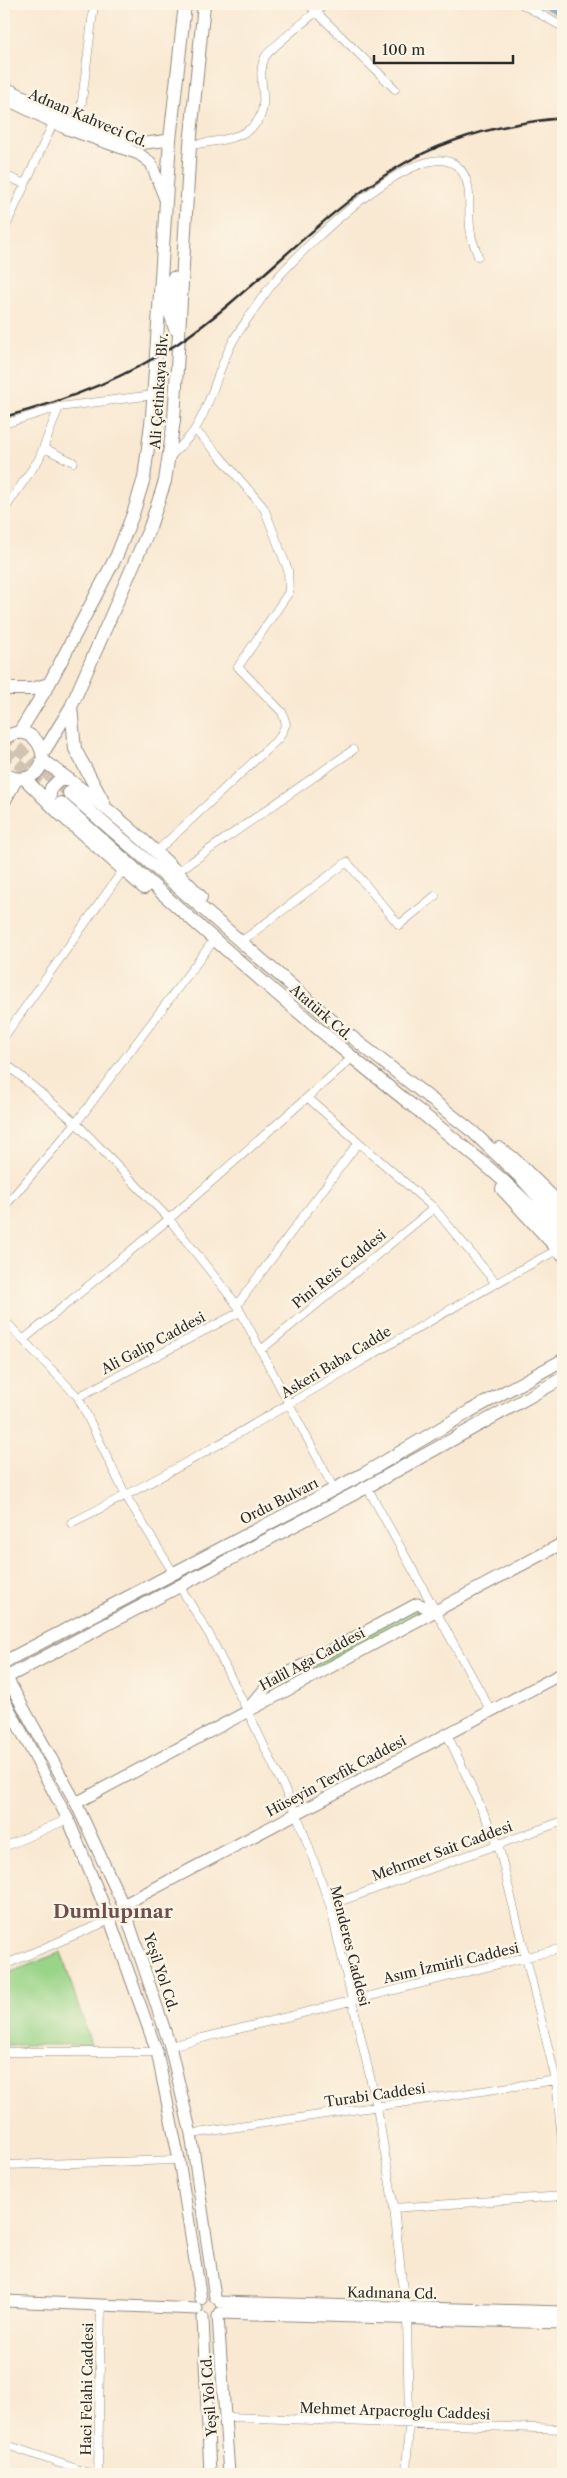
<svg xmlns="http://www.w3.org/2000/svg" width="567" height="2478" viewBox="0 0 567 2478" font-family="'Libre Caslon Text',serif">
<style>
.green{fill:#99d488;stroke:#62805a}
.water{fill:#5aa2d1;stroke:#42667e}
.lines{fill:none;stroke-linecap:round;stroke-linejoin:round}
.primary-tunnel{stroke:#d0c3b1;stroke-width:12;stroke-dasharray:12 6;stroke-linecap:butt}
.street-casing{stroke:#928a7f;stroke-width:9}
.secondary-casing{stroke:#928a7f;stroke-width:13}
.primary-casing{stroke:#928a7f;stroke-width:14}
.street{stroke:#fff;stroke-width:8}
.secondary{stroke:#fff;stroke-width:11}
.primary{stroke:#fff;stroke-width:12}
.rail{stroke:#2b2b2b;stroke-width:2.5}
.labels{text-anchor:middle;dominant-baseline:central;stroke-width:5;stroke-linejoin:round;paint-order:stroke}
.street-label{font-size:14px;fill:#2b2b2b;stroke:#fcf5e5}
.district-label{font-size:19px;font-weight:bold;fill:#6e4f4e;stroke:#fcf5e5}
</style>
<rect width="100%" height="100%" fill="#fcf5e5"/>
<filter id="ink" filterUnits="userSpaceOnUse"><feTurbulence type="fractalNoise" baseFrequency=".02" numOctaves="2"/><feDisplacementMap in="SourceGraphic" scale="10" xChannelSelector="R" yChannelSelector="G"/><feConvolveMatrix kernelMatrix="1 2 1 2 8 2 1 2 1" color-interpolation-filters="sRGB"/></filter>
<filter id="wash" filterUnits="userSpaceOnUse"><feTurbulence type="fractalNoise" baseFrequency=".0096" numOctaves="4" result="noise"/><feDisplacementMap in="SourceGraphic" scale="20" xChannelSelector="R" yChannelSelector="G"/><feGaussianBlur stdDeviation="1.12" result="paint"/><feColorMatrix in="noise" values="0 0 0 0 0 0 0 0 0 0 0 0 0 0 0 0 0 1.4 0 .05"/><feComposite in="paint" operator="in"/></filter>
<g filter="url(#wash)">
<rect width="100%" height="100%" fill="#f9e9d3"/>
<path class="green" d="M415,1605L422,1618L285,1690L281,1677Z
M61,1952L91,2045H4V1975Z"/>
<path class="water" d="M538,4H563V18Z"/>
</g>
<g filter="url(#ink)">
<g class="lines">
<path class="primary-tunnel" d="M4,736L69,793
M4,751L61,803"/>
<g class="street-casing">
<path id="street" d="M308,4L395,89
M522,4L563,27
M79,125L94,4
M190,145C222,140 268,139 263,94C262,82 259,69 265,57C270,48 315,13 326,4
M4,175L25,184
M4,230L55,119
M4,424L59,407L153,395
M44,448L73,462
M170,457C178,448 189,439 195,429C213,401 218,365 236,336C250,315 264,293 280,275C306,246 419,134 457,166C476,182 466,213 471,234C472,241 476,249 478,256
M4,510L39,459L59,407
M155,853L279,738L286,724L282,712L238,667L289,592L288,570L264,508L218,454L195,430
M177,872L353,750
M242,941L347,862L399,925L435,896
M4,1037L123,870
M4,1062L76,1123L169,1219L237,1305L334,1489
M308,1098L434,1208L495,1282
M4,1207L76,1123L214,940
M237,1305L358,1143
M4,1320L78,1397L126,1496L174,1574
M23,1340L169,1219L352,1058
M261,1350L434,1208
M78,1397L240,1312
M367,1487L491,1711
M71,1523C239,1441 394,1336 559,1249
M180,1587L209,1634L247,1710L297,1815L330,1905L377,2107L394,2208L405,2309
M447,1734L498,1844L556,2080L563,2152
M4,1847L68,1819
M330,1905L563,1821
M4,1965L110,1920
M170,2046L563,1948
M4,2052H157
M191,2134L563,2079
M4,2165L179,2160
M394,2208L563,2196
M226,2417L563,2429
M4,2444L91,2474
M98,2474L101,2305
M406,2474L409,2424L407,2317"/>
</g>
<g class="secondary-casing">
<path id="secondary" d="M4,87L97,132L146,143L170,140
M4,98L65,128L139,154L151,163L165,199
M4,803L17,779
M8,1680L76,1803L123,1905L170,2046L191,2134L215,2297
M4,1699L68,1819L110,1920L157,2052L179,2160L201,2299
M251,1705L271,1682L417,1604L436,1610
M76,1803L563,1543
M123,1905L563,1673
M4,2301L197,2309
M220,2302L563,2312
M220,2313L563,2323
M218,2316L229,2474
M203,2318L210,2474"/>
</g>
<g class="primary-casing">
<path id="primary" d="M173,278L170,313L175,329
M4,689H32L49,684
M71,707L75,749L104,803
M19,733L49,684L117,555L133,514L144,478L152,416L170,140L185,4
M4,739C34,714 61,768 26,778C17,780 11,778 4,773
M43,753L71,707L150,527L165,481L174,420L190,145L204,4
M42,760C99,800 154,846 201,897
M24,778L60,814L144,888
M69,793L344,1031L473,1132L520,1177L563,1224
M49,801L51,788L59,780H70
M61,803C157,889 253,975 352,1057C424,1117 501,1170 563,1240
M499,1148L513,1158L563,1207
M502,1189L563,1255
M4,1662L367,1472L470,1411L563,1360
M9,1676L367,1487L563,1378"/>
</g>
<use href="#street" class="street"/>
<use href="#secondary" class="secondary"/>
<use href="#primary" class="primary"/>
<path class="rail" d="M4,417C65,401 124,379 177,344C255,291 317,216 398,167C448,137 506,123 563,118"/>
</g>
</g>
<g class="labels">
<g class="street-label">
<text transform="translate(88 118) rotate(23)">Adnan Kahveci Cd.</text>
<text transform="translate(159 391) rotate(-86)">Ali Çetinkaya Blv.</text>
<text transform="translate(321 1012) rotate(41)">Atatürk Cd.</text>
<text transform="translate(339 1269) rotate(-39)">Pini Reis Caddesi</text>
<text transform="translate(153 1343) rotate(-28)">Ali Galip Caddesi</text>
<text transform="translate(336 1362) rotate(-31)">Askeri Baba Cadde</text>
<text transform="translate(279 1501) rotate(-27)">Ordu Bulvarı</text>
<text transform="translate(312 1659) rotate(-28)">Halil Aga Caddesi</text>
<text transform="translate(336 1776) rotate(-28)">Hüseyin Tevfik Caddesi</text>
<text transform="translate(442 1851) rotate(-20)">Mehrmet Sait Caddesi</text>
<text transform="translate(350 1946) rotate(76)">Menderes Caddesi</text>
<text transform="translate(451 1963) rotate(-13)">Asım İzmirli Caddesi</text>
<text transform="translate(161 1972) rotate(72)">Yeşil Yol Cd.</text>
<text transform="translate(375 2095) rotate(-8)">Turabi Caddesi</text>
<text transform="translate(392 2293) rotate(1)">Kadınana Cd.</text>
<text transform="translate(87 2389) rotate(-89)">Haci Felahi Caddesi</text>
<text transform="translate(209 2396) rotate(-94)">Yeşil Yol Cd.</text>
<text transform="translate(395 2411) rotate(2)">Mehmet Arpacroglu Caddesi</text>
</g>
<g class="district-label">
<text x="113" y="1911">Dumlupınar</text>
</g>
</g>
<rect width="567" height="2478" fill="none" stroke="#fcf5e5" stroke-width="20"/>
<path d="M374 55v8h139v-8" fill="none" stroke="#2b2b2b" stroke-width="2.5"/>
<text x="382" y="55" font-size="15" fill="#2b2b2b" stroke="#fcf5e5" stroke-width="4" paint-order="stroke">100 m</text>
</svg>
